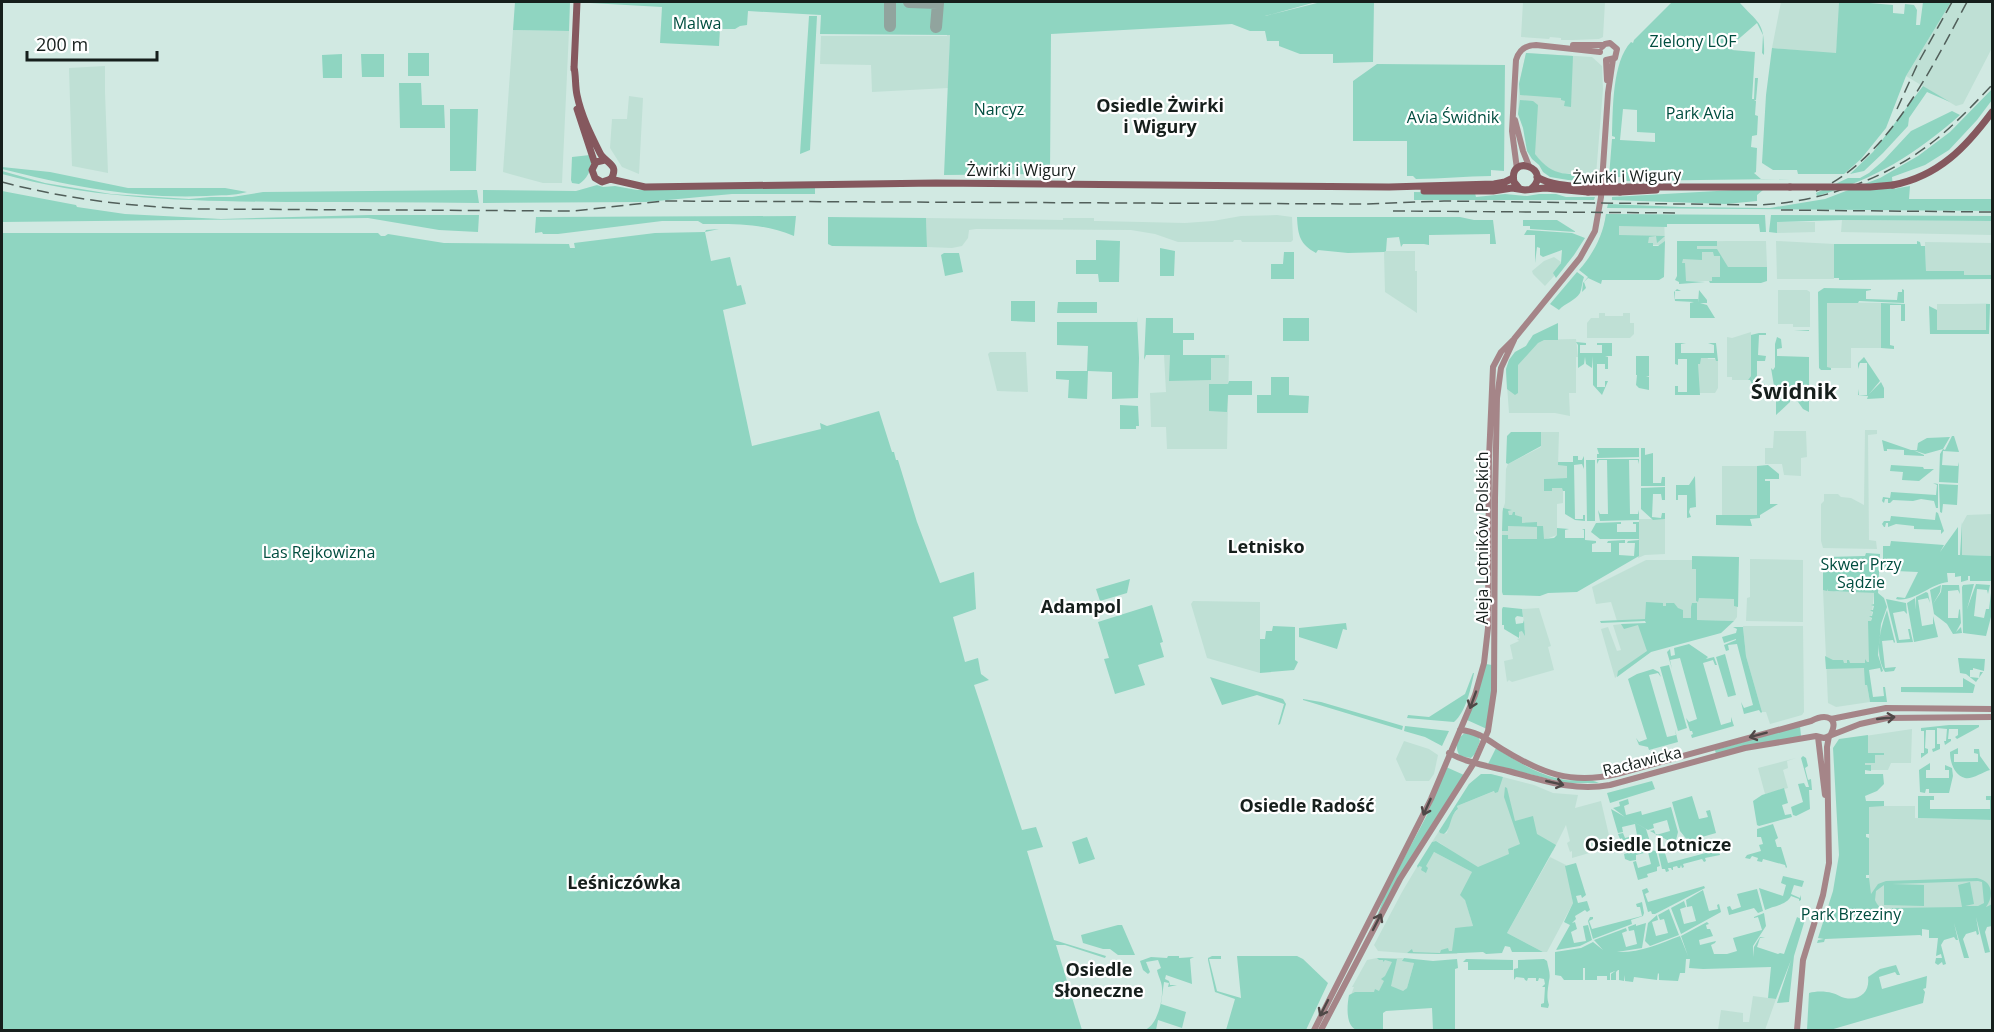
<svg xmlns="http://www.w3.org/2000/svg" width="1994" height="1032" viewBox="0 0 1994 1032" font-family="'Open Sans',sans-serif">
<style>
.built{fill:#bfe0d5}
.green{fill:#8fd5c1;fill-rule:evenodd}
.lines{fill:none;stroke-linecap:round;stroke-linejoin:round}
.taxiway{stroke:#91a49e;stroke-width:12}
.tertiary{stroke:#a58588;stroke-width:6}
.secondary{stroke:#85585e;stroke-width:7}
.rail{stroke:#515f5a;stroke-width:1.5;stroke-dasharray:12 6;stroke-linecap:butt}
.secondary-bridge{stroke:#85585e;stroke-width:7}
.oneway{stroke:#4f4847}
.labels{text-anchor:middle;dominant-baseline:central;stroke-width:4.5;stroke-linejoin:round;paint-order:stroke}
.park-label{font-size:16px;fill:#004d3f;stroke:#fff}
.street-label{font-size:16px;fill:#161f1c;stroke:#fff}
.neighbourhood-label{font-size:18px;font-weight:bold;fill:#161f1c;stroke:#fff}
.district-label{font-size:22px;font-weight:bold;fill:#161f1c;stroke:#fff}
</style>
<rect width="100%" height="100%" fill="#d1e9e2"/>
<path class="built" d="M1523,2H1605L1603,37L1599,39L1573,40H1561V38L1550,37L1549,39L1521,37Z
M1781,2H1840L1836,54L1772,48Z
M1951,2H1992V48L1963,104L1956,106L1906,76Z
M948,28L950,36L948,88L872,92L871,65L820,64L821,36H947Z
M513,30L569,31L562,183H543L503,172Z
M1526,53L1592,57L1602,66L1603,89L1596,175L1556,173L1542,163L1535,155L1518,114L1519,84Z
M105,66V92L108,173L72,166L69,68Z
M629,96L643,98L639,174L622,167L610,148L612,119H627Z
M1606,214L1664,215L1665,245H1604L1598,242L1604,228Z
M1277,215L1292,217L1293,240L1291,242H1242L1241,240H1234L1233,242H1178L1155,234L1131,230L976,229L969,230L968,238L962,246L952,248L927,247L926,218L1063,220V218H1094V221H1098L1185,223L1213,221L1241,216Z
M1842,220L1992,221V235L1841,232Z
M1776,222H1815V232L1777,233Z
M1726,241H1766L1767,267H1742L1739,281H1685V264L1682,263V252L1691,242Z
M1776,241L1834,244V279H1777Z
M1925,242L1992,243V275H1964L1963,271H1926Z
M1384,251H1415V271H1417V313L1385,292Z
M1554,257L1561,262L1555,275L1545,286L1533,274L1532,271L1544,261Z
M1778,290H1807L1810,292V327H1793V324H1778Z
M1820,302L1881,303V348H1851V368H1819Z
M1937,304H1986V330H1937Z
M1599,313H1605V316H1623V313H1630V323H1634V334L1630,338H1587V323L1591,318H1599Z
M1751,332V376L1748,380H1732V377H1727V337L1732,338Z
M1576,339L1578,357H1576V393H1569L1570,416L1555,413H1509L1506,371L1509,360L1515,352L1526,346L1529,340Z
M990,352H1026L1028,392L997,391L988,354Z
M1164,355H1229L1227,449H1167L1166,427H1151L1150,393L1166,392Z
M1690,356H1707L1708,359H1718V388L1715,393H1693Z
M1865,430H1877V434L1868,435L1869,540L1876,541L1877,549L1823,548L1821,541V504L1824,501V494H1838L1841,497L1851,498L1864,505Z
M1774,431H1806L1807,457L1801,458V476L1784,475L1782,464H1765V448H1773Z
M1541,432H1559L1558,465H1567V478L1544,479L1552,488H1563V503L1557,504V535L1546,539H1502V512L1505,503L1506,469L1508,464L1541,447Z
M1722,466H1757V515H1722Z
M1992,514V556L1962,555V524L1967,515Z
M1639,519H1665V554L1645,555L1638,558Z
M1750,559L1803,560V622L1746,621L1747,598L1750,597Z
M1646,560H1738L1737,617L1734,621L1646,619L1617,621L1611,602L1596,604L1592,587Z
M1828,589L1837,592L1875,591L1878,593L1874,594L1871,621H1869V662L1865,685H1867L1870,702L1836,707L1828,703L1823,590Z
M1193,601L1260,602V673L1207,658L1191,604Z
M1539,608L1551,646L1548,647L1554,670L1512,682L1509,680L1507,682L1504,661L1513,659L1510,645L1519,641L1517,639L1520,638L1518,632L1525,630L1522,609Z
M1622,624H1648L1651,652L1625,669L1615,678L1601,629L1608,627L1617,651L1621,650L1613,625Z
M1743,626H1803L1804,712L1802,715L1770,724L1766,712H1762L1746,656Z
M1912,729L1911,763H1891L1888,770H1865V736Z
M1404,741L1429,749L1438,755L1434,774L1429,781H1406L1396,759Z
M1796,758L1787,761L1788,768L1783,770L1788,788L1765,794L1758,768Z
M1503,777L1534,785L1553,793L1578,795L1575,808L1601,801L1611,844L1610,847L1572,858V851L1570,852L1567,843L1570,841L1566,825L1553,851L1515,855L1479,870L1440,843L1436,841L1432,842L1439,831L1444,834L1447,833L1451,817L1458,809L1457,806L1497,790Z
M1869,806H1915V818L1992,820V904L1976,912L1876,916L1871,902L1869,883Z
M1434,852L1472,872L1465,899L1473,926L1467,927L1457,954H1417L1378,951L1374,945L1402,892L1418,865L1423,867Z
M1550,857L1566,865L1573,903L1547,952H1543L1507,933Z
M1377,958H1404L1402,959L1414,963L1407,988L1403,991L1373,995H1351L1354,987H1352L1367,960Z
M1753,996L1776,999L1765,1030H1718L1721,1010L1743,1013V1022H1749Z"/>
<path class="green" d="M515,2H570L569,31L513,30Z
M590,2H1316L1265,16L1321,2H1374L1373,62L1333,63V54H1300L1279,46V41H1267L1265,31H1250L1232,24L1051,34L1050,174L944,175L950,35L820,34L821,15L748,11L747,25L740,26L735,29H720L719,46L660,43L662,7L590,3Z
M1672,2H1739C1759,24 1765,22 1764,55L1762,53L1763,35L1757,23L1734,43L1732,50L1755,52L1752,99H1754L1755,78H1758L1756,100H1754L1756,101L1755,115L1758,116L1757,135L1752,136L1751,147L1757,148L1756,172L1754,173L1761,179H1790L1621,181V177H1609L1612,139H1615V137L1612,136C1613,109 1612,62 1631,42L1633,43L1634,40ZM1623,109L1637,110V132L1655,133V142L1620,140Z
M1833,2H1858L1893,5V13L1904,14L1905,4L1914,5L1917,10L1916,25H1920L1923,2L1939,3L1940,2H1951L1906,76L1886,128L1861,159L1844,174H1798L1797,170H1773L1762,163L1766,95L1772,48L1836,53L1839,3Z
M809,16H817L810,150L800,154Z
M408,53H429V76H408Z
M1526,53L1573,56L1571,107L1564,106L1565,101L1561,100V98L1520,95L1519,84Z
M342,54V78H323L322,55Z
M361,54H384V77H362Z
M1377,64L1505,65L1504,171L1491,170V176C1466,176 1442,179 1416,179L1413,176H1407V141H1353V81Z
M399,83H421L422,105H444L445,128H400Z
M1923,86L1950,102L1927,92L1909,118L1908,126L1883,153L1864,171L1850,174L1873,152Z
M1992,89V100L1977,120L1949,150L1925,165L1892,177L1893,189L1910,186L1909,199H1992V211L1607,208L1608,204L1682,207L1770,208L1825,199L1880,178L1918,156L1950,132Z
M1520,100L1533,101L1538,105L1535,154C1555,180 1567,172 1596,175V177H1589V181L1568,180L1550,177L1543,172L1539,165L1532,159L1527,151L1523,128L1518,114Z
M450,109H478L476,171H450Z
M1952,111L1960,115C1916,154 1874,180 1817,196L1816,193L1848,178H1860L1869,173L1884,160L1911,131Z
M590,155C593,166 589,178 579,184L572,183L571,180L572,157Z
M2,167L50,172L128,188H225L247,192C233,196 220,195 206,196C136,199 69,186 2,169Z
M2,171L45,183L111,194L189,199L211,197H232L263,192L477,190L479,203C415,202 351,202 287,202C191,201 95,200 2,174Z
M597,185L603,187L615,186L637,190L815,187V194H732L646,202L483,203V190L576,191Z
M1734,190H1763L1757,195V201L1726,204L1612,200V197Z
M2,191L76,205L77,207L125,214L221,219L370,215H479L478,232L439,230L368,218L2,222Z
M1414,192L1475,193L1476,197L1505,194L1527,196L1539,194H1556L1566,197H1595L1594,200H1414Z
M1606,214L1765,215L1766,232H1760L1759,224H1667V227L1619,226V235L1665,236L1657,243L1656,236L1649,237L1648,243H1653V246H1658L1665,241L1664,277L1659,280H1602L1601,284L1588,278L1584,282L1586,288L1582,292L1583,283L1588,277L1579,270C1593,254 1603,236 1606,214Z
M1771,215L1992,216V221L1843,220L1777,222V233L1769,232Z
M796,216L794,236C762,223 737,224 703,224L698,221H662L558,234H543L542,232L535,233V231L536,217Z
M828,217L926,218L927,247L832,246L828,244Z
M1297,217H1460L1474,220H1493L1496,244H1490V234L1429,235V245L1424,244H1403L1401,247L1399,237L1387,238L1386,251L1384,252L1348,253L1318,250L1316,253C1300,244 1298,236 1297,217Z
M1523,220H1557L1576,232L1530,229V226H1523Z
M719,229L705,232L711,261L730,257L737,286L741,285L746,304L723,310L752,446L821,429L820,423L827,426L879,411L892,452H894L896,460H898L917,522L940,583L974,572L976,609L953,617L965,662L978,658L981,674L989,680L974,685L1022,830L1036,827L1043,847L1027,851L1054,940L1106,956L1105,958L1065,945H1056L1082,1030H2V233H378L381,236H385L388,234L444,243L569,244L570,248H575L574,243L655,233L705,232L706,230Z
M1527,230L1572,233L1585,238L1574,255L1556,278L1553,273L1561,263L1562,250L1543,257L1540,255V248L1537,247L1535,263V235H1524Z
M1096,240L1120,241L1119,282H1099L1098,274H1076V260H1096Z
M1677,241H1717V246H1697V249H1717L1728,267H1767V281L1761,283H1710L1709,281H1712V277H1720V256H1714L1713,252H1702V260L1683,259L1682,263H1685L1686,281L1705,282L1679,284V282L1675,280L1677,276Z
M1917,241L1920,242L1921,246H1925L1926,271H1964V275H1992V279L1839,280V278H1834V244H1917Z
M1160,248L1175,251L1174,276H1160Z
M1284,252H1294V279H1271V264H1283Z
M944,253H959L963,272L945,276L941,255Z
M1577,272L1584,277C1582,282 1582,288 1580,293C1575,301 1565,303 1559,310L1550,304Z
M1824,288L1871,289V290L1866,291V299L1897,300L1898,292H1902V289L1904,290V303L1859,301L1858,303H1827V367L1831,368V370H1821L1819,368L1818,292Z
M1677,289L1681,291H1675V299H1698V303L1699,290L1707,300V303H1700L1707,305L1715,318H1690V303L1694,302L1675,301L1674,292Z
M1011,301H1035V322L1011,321Z
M1058,302H1097V313H1057Z
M1881,303L1905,304V321H1901V305H1890V345L1894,346V349L1881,348Z
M1964,303L1990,304L1989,334H1930L1929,306L1937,310V330H1986V304Z
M1137,317L1139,358L1138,398L1112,399V372L1088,371L1087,399L1068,398L1069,380L1056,379V371H1087L1088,346L1057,345V322H1137Z
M1146,318H1173V333H1194V340H1183V355H1225V358H1211V380L1169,381L1170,355H1146L1144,360Z
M1283,318H1309V341H1283Z
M1558,323V340H1544L1538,343L1518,365V393L1515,395L1507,389L1506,369L1509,360L1515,352L1526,346L1533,335Z
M1794,330H1809V412L1803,409L1796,399H1790V402L1776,415V398L1771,368L1773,370L1775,367V344L1777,337L1781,339L1782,348L1777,349V356L1809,357V331Z
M1759,333H1766V335H1759L1758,355L1766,356L1765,361H1757V384H1765V386H1758L1751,377L1757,386H1753L1750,380H1748L1751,376V335Z
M1576,342L1586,343V345H1580V353H1602V345H1597V343H1612V356H1605L1608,357V369H1605V364H1597V387H1605V381H1608L1602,395L1593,385V356L1592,368L1586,364L1585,357L1584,364L1578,368V345Z
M1675,343H1686L1681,344V353H1714V345L1708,343H1716L1718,361H1716L1715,358H1701L1700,364H1698L1700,395H1675V386H1678V392H1687V359H1678V365L1675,364Z
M1636,356H1649V376L1646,377H1649V390L1639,388L1636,385L1637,375H1636Z
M1864,357L1880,381L1869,394L1881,382L1884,388V398L1867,399L1868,396L1858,395V389L1859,395H1867V363H1860L1858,369V363Z
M1271,377H1289V395L1309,396L1308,413H1257V395H1271Z
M1229,381H1252V395H1228L1227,412L1209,411V384H1228Z
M1120,405L1138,406L1139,426H1136V429H1120Z
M1511,432H1541V446L1508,464L1506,463L1507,436Z
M1952,436H1954L1959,452L1943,451L1942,465L1958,466L1959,462L1958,483L1939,482L1940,454L1943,449L1925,454L1913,450L1924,455V456L1904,455V450L1887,449V451H1884L1882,440L1911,450H1917L1918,443L1927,438L1950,437L1943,449L1945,450Z
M1597,448H1639V457L1597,458V454H1599Z
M1641,448H1645V455L1653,453V483H1661L1662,477H1665V486H1641Z
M1573,456H1578V460H1582L1584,456V469L1582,464L1574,465L1575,519H1583V515H1585V521L1575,520L1565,514V491H1563L1562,488H1552V491H1544V479L1567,478V466L1558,465V462H1573Z
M1597,459H1639V464L1638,460H1629L1630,514H1638L1639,510V520L1600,521L1598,510L1600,514H1608L1607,460H1599L1597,464Z
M1586,460H1595V521H1587Z
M1768,465L1779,474V479H1765V481H1770V504H1778L1760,515V518L1750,519L1752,526L1716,525V515H1757V466Z
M1891,465L1923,467L1924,469H1934L1919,481L1902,480L1903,472L1890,471Z
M1695,476L1696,507L1690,508L1689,512L1691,517L1687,518V495H1678V500H1676V485H1689Z
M1933,483L1938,484V508H1936L1934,501L1921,499L1913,501L1893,500L1890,503H1888V499H1885L1884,503L1882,501L1883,497L1890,498L1891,492L1936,495L1937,485Z
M1939,484L1958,485L1957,505L1943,504L1942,513L1940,512Z
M1665,487V500H1662L1661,494H1653L1652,517L1661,518L1662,513H1665V519L1653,520L1641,509V488Z
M1503,508L1512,510L1508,511L1509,515H1512L1513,512H1515V515L1522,517V523L1537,522V526H1543L1544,539L1554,538L1557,535V528L1569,529L1565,530V538H1584V530L1582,529H1585V540L1596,541V543L1592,544V552H1611V543H1607L1608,541L1625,540V543H1619V555L1634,556L1635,543H1627L1628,541L1639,540V556L1577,592L1548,593L1540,596L1503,595L1502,592V535H1508V539H1537V527L1508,526V531H1502Z
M1936,512L1938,513L1944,531L1941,534V530L1914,529V526L1896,524L1888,527V523H1886L1885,527H1884L1882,524L1884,521H1890L1891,516L1935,520Z
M1621,522V524H1617V532H1636V524H1633V522H1639V539H1600L1591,532L1596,523Z
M1962,522V555L1992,556V581H1970V576H1968V580L1961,582V576L1955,577V573H1947L1948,582C1930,584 1913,603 1896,599L1897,597L1905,598L1918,572L1896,571L1883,568V546H1890L1891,541L1944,545L1940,552L1958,527V555H1960Z
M1866,553L1880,554L1878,593L1884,598L1887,607L1881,624L1878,655L1883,671L1881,672L1880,668L1869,670L1873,697L1884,696L1883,687H1885L1887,702H1870L1867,685H1865L1864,668L1826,669L1825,656L1833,660H1843L1844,663H1847V660H1849L1850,663H1865V659L1867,662H1869L1868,621H1871L1872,618L1869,616H1872L1873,612L1870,610H1873L1874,606L1871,605L1874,604V593H1877L1828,591V589L1827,591L1823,590V569L1827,557L1865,556Z
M1692,556L1739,557L1738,607L1734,606V599L1699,598L1698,602L1696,601V569H1692Z
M1130,579L1127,593L1100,601L1096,589Z
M1974,584L1967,609L1976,584L1990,585L1988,594L1987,590L1977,589L1974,616L1984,618L1986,609H1989L1992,585V613L1986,636L1963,633L1962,587L1963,585Z
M1941,585L1940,592L1933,604L1941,592L1942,585H1959L1960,594L1958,590L1948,591V618H1958L1959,610L1960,609L1961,623L1956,632L1961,627L1962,633L1953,634L1947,624L1934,614L1930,590Z
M1926,592L1928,593L1930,603L1928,598L1918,600L1922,626L1933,624V616L1938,637L1914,642L1907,603L1915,598V610L1916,597Z
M1886,599L1906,603L1907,614L1904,611L1893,613L1899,640L1910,639L1908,629H1910L1913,642L1897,643Z
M1646,602L1663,603V606H1666V603H1674L1678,608L1683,610V618H1691V607L1692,603H1697V620L1734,621L1721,633L1651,652L1617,677L1618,671L1647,651L1638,625L1624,629L1621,624L1646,623L1645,621L1601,623L1600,621L1645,619Z
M1152,605L1163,642L1160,643L1164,657L1138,665L1145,685L1115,694L1104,659L1109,658L1098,622Z
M1503,607L1522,609L1523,617L1517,616L1515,618L1516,624L1523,623L1524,620L1525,636L1522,631L1519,632V638L1504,629V625H1502V609Z
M1887,610L1895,642L1894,643L1893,640L1882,641L1885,668L1896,667L1894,671L1885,672C1874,654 1880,629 1887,610Z
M1346,623L1347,630L1343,629L1337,649L1299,637V628Z
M1273,626L1295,627V660L1298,662L1294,670L1260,673V639H1265L1266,631H1272Z
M1733,627H1743L1746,656L1762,712L1761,713L1759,710L1744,714L1741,702L1744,708L1753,705L1737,644L1728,645L1729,650L1726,651L1724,645L1736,640V639L1724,643L1722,637L1736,633L1737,629Z
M1689,644L1708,657L1706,659L1714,657L1717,665H1715L1713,660L1703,663L1721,725L1731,722V717L1734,726L1692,738L1691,735L1693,734L1692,731H1690L1686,718L1689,722L1697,719L1680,658L1670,660L1672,669L1667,652L1670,649L1671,656L1675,655L1674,648Z
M1725,654L1736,695L1728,697L1716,657Z
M1958,658L1985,659L1984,671L1973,668V670H1970V677L1979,678L1980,672H1983L1976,682L1966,674L1960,673Z
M1486,664L1492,665V694L1487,729L1467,720Z
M1669,665L1687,728L1678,731L1660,667Z
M1653,669L1659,672L1661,677L1658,673L1649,675L1667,737L1676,735L1675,729L1678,742L1649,750L1648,747L1639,745L1636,738L1639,742L1647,739L1628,679L1637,674Z
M1473,673H1474C1471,688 1466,712 1454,722L1407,718L1408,715L1429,717L1465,694Z
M1210,677L1283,699L1286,704L1280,724L1278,725L1284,704L1257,695L1222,705Z
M1963,678L1975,685L1973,693L1901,692V687H1963Z
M1303,699L1321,702L1403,726L1402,730L1303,700Z
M1949,725H1979V727L1957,739L1955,737L1958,735V729H1949L1948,739H1951V741L1945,745L1944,741H1946L1947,729L1937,728V744H1940V749L1933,752L1932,749L1935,748V730H1926L1925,748L1928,749V753L1921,758V753H1924V731H1921V728Z
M1405,726L1449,731L1442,746L1425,737L1404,731Z
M1800,726L1801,736L1716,754L1715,750Z
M1465,733L1478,736L1480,741L1475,754L1471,758L1460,756C1454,748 1457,738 1465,733Z
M1868,735V753H1884V755H1875V763H1865V765H1871V771L1865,770V774H1883L1884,784L1877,791L1865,796L1866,801H1884V806L1869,807V834H1866V837L1869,838V875H1866V878H1869L1871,894L1878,884L1886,881L1977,878C1993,881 1994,896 1986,907L1992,904V926L1987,927L1985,932L1990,952L1985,953L1976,917L1979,934L1977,935L1976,931L1966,934L1963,939L1969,958H1964L1954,923L1958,940H1956L1954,937L1944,940L1941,945L1946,964L1943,965L1942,962L1938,965L1935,963L1936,958H1942L1941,954L1936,956L1938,938H1929V930L1922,929V936L1920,935L1825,939L1824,942L1817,943L1818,940L1824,939L1818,938L1833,891L1839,855L1833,748L1839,739ZM1978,881L1982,882L1984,903L1978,906H1965L1974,904L1970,882L1958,885L1962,907L1892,908V909C1884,910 1878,908 1875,900L1876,891L1884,885V905L1924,906V885L1892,884Z
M1496,748C1518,762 1540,776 1566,780C1576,781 1590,778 1599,783H1566L1488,764Z
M1958,748V754H1954V762H1978V754L1974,753V749H1979L1980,756L1990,770C1983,772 1971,780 1965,778C1954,775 1950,762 1950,752Z
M1803,756L1806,758L1808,766L1805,768L1808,780L1811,779L1812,790H1809L1810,809L1796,816L1793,815L1791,807L1803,802L1798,784L1804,783L1806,787H1809L1801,758Z
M1930,763V770H1926V778H1949V770H1945V765L1952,768L1953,776L1949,793H1929V789H1926L1925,793L1920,792L1919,770Z
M1446,767L1464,775L1376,919L1385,894L1427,815Z
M1481,774H1491L1503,777L1498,792L1495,793L1494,791L1457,806L1458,809C1449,816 1452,828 1444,834L1440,833L1439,831L1469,784Z
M1652,781L1655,789L1610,803L1607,793Z
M1505,787L1507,788L1515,821L1533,816L1537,834L1556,845L1507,933L1543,952H1512L1510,947L1505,946L1502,953L1486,954L1483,952L1438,954L1407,953L1412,949L1413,952L1440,953L1441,950L1448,948L1449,951H1452L1455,928L1473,926L1465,900L1460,895L1472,872L1434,852L1426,866L1428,868L1426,873L1421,870L1422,867L1419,866L1418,868L1417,866L1432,842L1436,841L1478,867L1509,854L1508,849L1520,844L1504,797Z
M1784,788L1788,803L1782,805L1785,815L1791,814L1792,817L1759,826L1757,825L1753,801L1762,795Z
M1692,796L1699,819L1708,817L1706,811L1710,810L1716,833L1688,841L1680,831L1672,802Z
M1918,796H1934V800H1930V809H1990V800H1986V796H1992V820L1918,818Z
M1628,799L1629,804L1624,806L1626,815L1641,811L1642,815L1671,807L1678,832L1675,844L1650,831L1654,830L1656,835L1670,831L1667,820L1653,824L1654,828L1648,830L1625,817L1613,808L1620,806L1619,802Z
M1611,809L1646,829L1652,848H1642L1624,852L1621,843L1623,842L1622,838L1620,839L1618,834L1623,833L1625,838L1637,835L1635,824L1622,827L1623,832L1618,833Z
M1773,824L1778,838L1775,840L1777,847H1781L1787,867L1786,868L1785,865L1763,859L1762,862L1757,861L1758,858L1752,856L1750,859L1745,858L1747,855L1761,851L1759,845L1763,844L1761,837H1757V829Z
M1087,837L1095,859L1079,864L1072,842Z
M1716,843H1717L1720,855L1705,858L1706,861L1704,862L1702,859L1683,864L1684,867L1682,868L1681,865L1680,868H1678L1677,866L1673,867V870H1672L1671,868H1668L1669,871L1666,872L1665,869H1662L1658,851L1669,848L1670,851L1665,853L1668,863L1717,850Z
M1643,849L1656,851L1660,866L1657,867V871L1647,874L1648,877L1638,880L1633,862L1636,861L1638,868L1651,864L1648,852L1636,855V860L1630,861L1625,859L1624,854Z
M1576,863L1586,895L1582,898L1581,895L1576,896L1578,903L1587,901L1590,910L1587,912L1585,910L1575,916L1576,919L1572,923L1575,922L1577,929L1571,932L1574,943L1586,941L1583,926L1588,925L1592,940L1580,946L1556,950L1570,925L1564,922L1573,903L1565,866Z
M1783,876L1804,881L1802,887L1794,885L1791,894L1800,898L1801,895V900L1799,901V899L1791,896C1787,905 1773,906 1765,910L1759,888L1783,896L1786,885L1781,883Z
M1704,886L1705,888L1655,914H1652L1651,911L1648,912L1642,890L1647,888L1649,892L1645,894L1648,902Z
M1757,889L1763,911L1758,913L1754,908L1729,915L1727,907L1730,906L1732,910L1741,907L1737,894Z
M1703,890L1709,911L1718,909L1717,905L1719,904L1721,912L1681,934L1671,908L1684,901L1686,907L1680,909L1684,924L1696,921L1692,906L1687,907L1686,900Z
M1642,902L1644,913L1643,916L1631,920L1632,924L1593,939L1588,921L1590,917H1593V919L1589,921L1592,929L1642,916L1640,907H1637L1636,904Z
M1669,909L1679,935L1650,946L1645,941L1648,923L1657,915L1658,920L1652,922L1656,936L1668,933L1664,919L1660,920L1658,915Z
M1804,912L1807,913L1794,956L1789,1002L1777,1003L1791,960L1776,999L1768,998L1771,967L1703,969L1689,968L1690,959H1686L1685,973H1680L1678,981L1659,980V974L1658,973L1657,980L1634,977L1633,982L1625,981V975L1624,981L1619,980V970H1618L1616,972V980H1611V974L1615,971L1610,973V980H1607V976H1597V980H1585V968H1583V980H1564L1561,976L1555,975V952L1581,948L1593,942L1603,950L1594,940L1626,928L1627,931L1622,933L1626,947L1637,944L1634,930L1629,931L1628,927L1636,924V926L1646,923L1642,948L1617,952C1639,953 1659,944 1680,936L1688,956L1681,936L1707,922L1709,924L1706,925L1707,929H1710L1713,936L1699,940L1700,945L1716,941L1715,943L1711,945L1714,954H1727L1737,951L1733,938L1762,930L1758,917L1754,918V917L1764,913L1766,926L1753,946V957L1754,947L1760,937L1765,938H1760L1757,947L1778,954L1780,953L1784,954L1797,917L1801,919Z
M1118,925H1122L1135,955H1118L1110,949H1103L1083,943L1081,935Z
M1168,956H1179V958L1194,957L1190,959L1192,984L1166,975L1165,979L1169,981L1170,985H1177L1168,987L1169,983L1164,982L1161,1004L1186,1012L1182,1028L1158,1020L1156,1030H1145C1157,1025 1163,1001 1162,988C1162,982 1158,976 1157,970L1161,968L1158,960L1146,962L1150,972L1148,974L1143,970L1140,961L1151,957L1167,958Z
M1212,956H1221V959H1209L1217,991L1241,998L1237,956H1297L1303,959L1328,983L1306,1030H1226L1235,999L1215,992L1208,960V958Z
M1377,958L1397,959L1391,986L1403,991L1407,988L1414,963L1402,961L1404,958L1433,961L1457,959L1458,968L1455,969V1030H1433L1432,1008L1386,1011L1383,1013V1030C1375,1031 1365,1032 1358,1030C1345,1028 1347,1005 1349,995L1355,992H1374L1375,989L1379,991L1384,981L1381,979L1385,976L1392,962L1385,960L1383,962V960H1379Z
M1466,959L1513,960V970H1468V962H1463Z
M1518,960L1544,959L1547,961C1548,968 1551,973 1549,981C1548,989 1546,997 1549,1005L1548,1008L1541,1007V1004L1544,1003L1545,987H1542L1545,984L1544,979L1539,978L1538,981H1536V978H1528L1527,981L1525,980L1524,978L1516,977L1514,980V969L1518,968Z
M1896,965L1900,975H1897L1895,972L1879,977L1882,989L1927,976L1926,988L1923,989L1925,992L1923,1003L1830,1030H1807L1809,993C1816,991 1825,991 1832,993C1837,994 1840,997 1845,998C1861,1001 1870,991 1868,977L1880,969Z"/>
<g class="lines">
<path class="taxiway" d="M890,2V26
M909,2L938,3L936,27"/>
<path class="tertiary" d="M1573,45H1603
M1602,47L1605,44L1610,43L1617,49L1615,58L1606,60
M1606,60L1607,80
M1515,120L1523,151L1529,166
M1517,169L1512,131L1516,60C1519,50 1525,45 1536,45L1600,52
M1831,719L1886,708L1992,709
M1460,730C1477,731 1488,740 1502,749C1541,773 1571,785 1617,774L1811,721C1826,713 1840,717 1830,736
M1818,737L1825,795
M1449,753C1467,763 1488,766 1508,771C1542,780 1574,792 1610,785L1745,748L1816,736L1824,738L1860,724L1887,718L1992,717
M1314,1030L1431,799L1475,695L1484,663L1488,628L1489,458L1493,367L1501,352L1514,339L1580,258L1595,231L1601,197L1608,93L1613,59
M1321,1030L1400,879L1474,763L1488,731L1494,691L1495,498L1497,398L1501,368L1514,340
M1797,1030L1803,960L1823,895L1829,863L1827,747L1829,736"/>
<path class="secondary" d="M574,67C576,76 575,86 577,95C581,115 591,135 600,153C605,163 620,164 611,179L602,182L595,178L592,170L596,162L605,160
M574,69L577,2
M577,109L595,164
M1537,177C1552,186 1572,186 1588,187
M610,179L645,187L936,183L1389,187L1494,184L1505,182L1513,178
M1893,185C1939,176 1966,147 1992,112
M1620,187H1790
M1519,188L1514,182C1508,152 1554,169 1531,189
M1424,191H1493L1512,188L1525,190L1545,188L1588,192
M1620,192L1656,190"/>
<path class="rail" d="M1897,109L1918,63L1952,2
M2,182C66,199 133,207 200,209L574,211L664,201L1365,204L1444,201L1761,205C1826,201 1889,178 1939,137C1958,121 1975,103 1992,85
M1816,191C1888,160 1932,67 1967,2
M1781,210L1992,212
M1393,211L1681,213"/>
<path class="secondary-bridge" d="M1588,187H1620
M1790,187H1870L1893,185
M1588,192H1620"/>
</g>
<defs><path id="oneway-shaft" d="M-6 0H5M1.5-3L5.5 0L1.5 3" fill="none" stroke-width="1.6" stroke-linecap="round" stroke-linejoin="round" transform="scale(1.5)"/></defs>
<g class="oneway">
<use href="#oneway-shaft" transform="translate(1473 700) rotate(110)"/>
<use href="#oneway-shaft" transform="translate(1886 718) rotate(-6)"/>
<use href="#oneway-shaft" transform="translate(1758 735) rotate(165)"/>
<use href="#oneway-shaft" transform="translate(1555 783) rotate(13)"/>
<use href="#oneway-shaft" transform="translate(1427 807) rotate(114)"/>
<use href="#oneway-shaft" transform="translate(1377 922) rotate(-63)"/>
<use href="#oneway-shaft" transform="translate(1324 1008) rotate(117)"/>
</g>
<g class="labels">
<g class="park-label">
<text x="697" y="23">Malwa</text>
<text x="1693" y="41">Zielony LOF</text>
<text x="999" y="109">Narcyz</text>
<text x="1700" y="113">Park Avia</text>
<text x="1453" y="117">Avia Świdnik</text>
<text x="319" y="552">Las Rejkowizna</text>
<text x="1861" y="564">Skwer Przy<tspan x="1861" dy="18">Sądzie</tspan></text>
<text x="1851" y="914">Park Brzeziny</text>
</g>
<g class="street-label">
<text x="1021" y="170">Żwirki i Wigury</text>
<text transform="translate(1627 176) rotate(-2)">Żwirki i Wigury</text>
<text transform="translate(1482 538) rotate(-90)">Aleja Lotników Polskich</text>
<text transform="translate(1642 761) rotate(-14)">Racławicka</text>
</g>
<g class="neighbourhood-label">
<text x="1160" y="105">Osiedle Żwirki<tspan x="1160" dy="21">i Wigury</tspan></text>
<text x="1266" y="546">Letnisko</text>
<text x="1081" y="606">Adampol</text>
<text x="1307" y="805">Osiedle Radość</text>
<text x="1658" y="844">Osiedle Lotnicze</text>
<text x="624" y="882">Leśniczówka</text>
<text x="1099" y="969">Osiedle<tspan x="1099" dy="21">Słoneczne</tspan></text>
</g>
<g class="district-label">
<text x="1794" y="390">Świdnik</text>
</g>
</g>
<rect width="1994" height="1032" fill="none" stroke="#161f1c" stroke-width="6"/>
<path d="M27 51v9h130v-9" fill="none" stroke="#161f1c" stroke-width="3"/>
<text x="36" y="51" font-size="18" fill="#161f1c" stroke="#ffffff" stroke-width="4.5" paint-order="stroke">200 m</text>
</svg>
